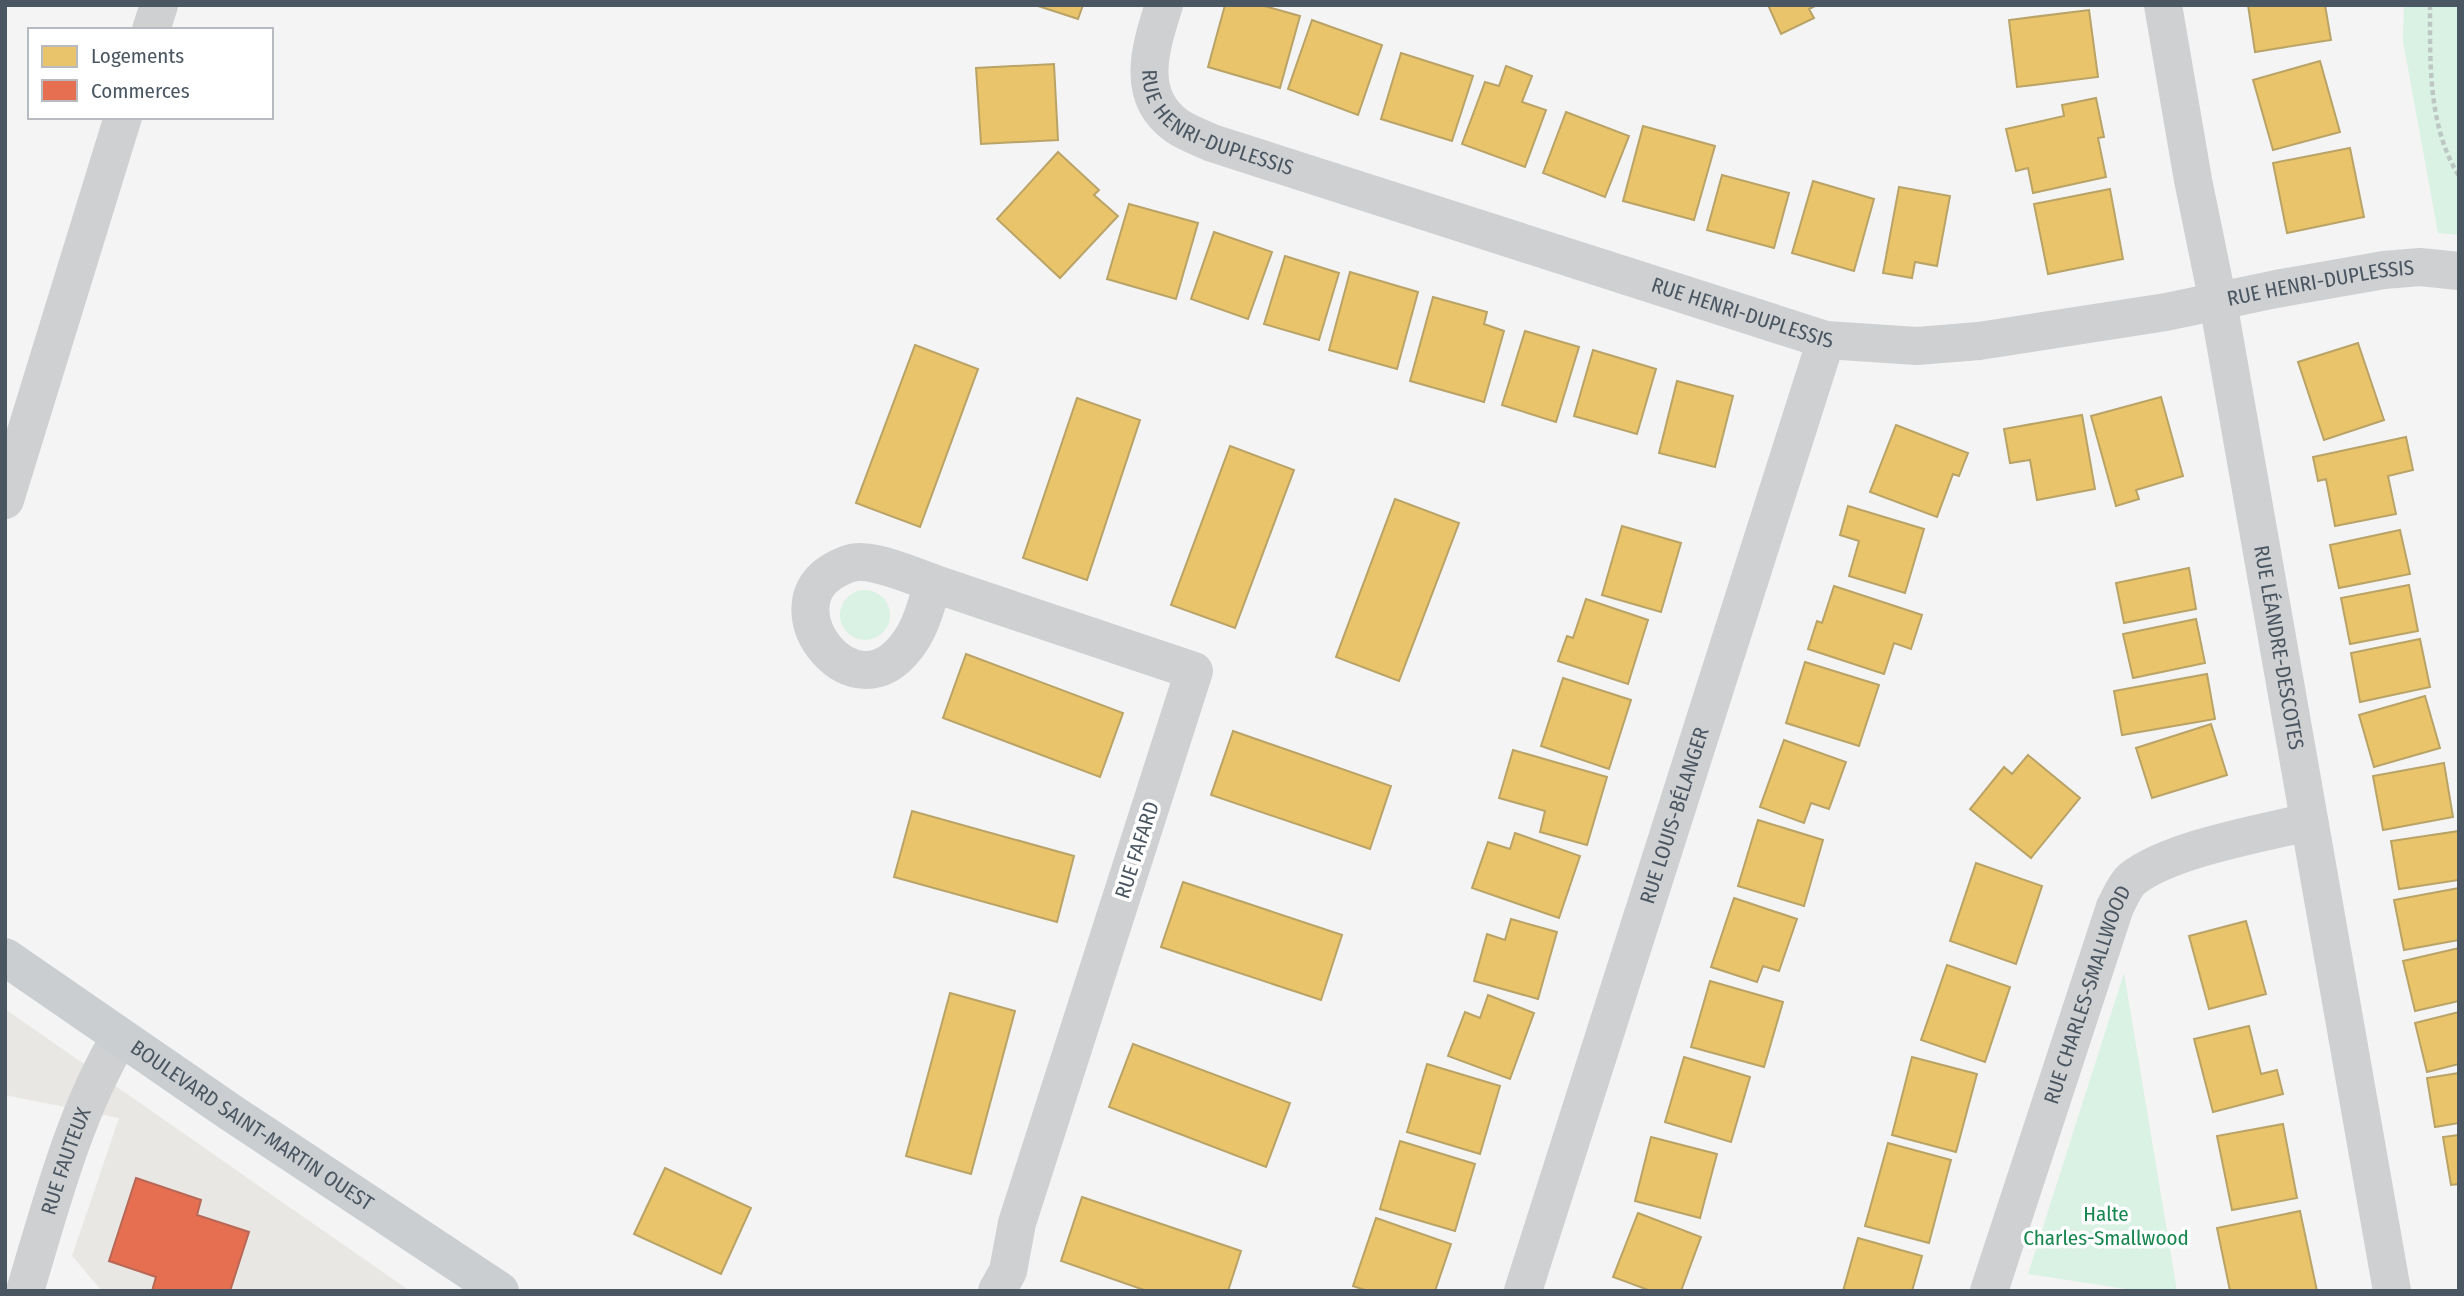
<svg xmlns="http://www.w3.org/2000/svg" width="2464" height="1296" viewBox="0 0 2464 1296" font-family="'Fira Sans Condensed',sans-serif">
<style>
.commercial{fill:#e8e7e3}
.green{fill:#d9f2e3}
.homes{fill:#e9c46a;stroke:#b9a367;stroke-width:2}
.shops{fill:#e76f51;stroke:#b86856;stroke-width:2}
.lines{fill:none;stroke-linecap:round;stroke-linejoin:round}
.path{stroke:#bcc7c4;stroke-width:4.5;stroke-dasharray:5 3.5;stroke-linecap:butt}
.minor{stroke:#ced0d2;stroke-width:38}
.major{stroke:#caced1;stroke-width:38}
.labels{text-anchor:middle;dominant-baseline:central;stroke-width:7;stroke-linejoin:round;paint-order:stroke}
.street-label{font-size:21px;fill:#4a5661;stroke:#fff}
.park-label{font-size:21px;fill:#17864f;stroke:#fff}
</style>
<rect width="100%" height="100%" fill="#f4f4f4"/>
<path class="commercial" d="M5,1009L410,1291H102L72,1256L119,1118L5,1095Z"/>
<path class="green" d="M2404,5H2459V235L2438,233L2403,41Z
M840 615a25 25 0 1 1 50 0a25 25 0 1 1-50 0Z
M2124,973L2177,1291H2139L2028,1274Z"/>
<path class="homes" d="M1035,5H1083L1078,19Z
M1225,5H1261L1300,16L1280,88L1208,67Z
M1768,5H1817L1809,9L1814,18L1781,34Z
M2248,5H2325L2331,40L2255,52Z
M2089,10L2098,77L2017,87L2009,20Z
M1312,20L1382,45L1358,115L1288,89Z
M1401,53L1473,76L1452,141L1381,119Z
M2320,61L2340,132L2273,150L2253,80Z
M1054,64L1058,140L981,144L976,68Z
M1506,66L1532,76L1522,102L1546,110L1525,167L1462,144L1485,82L1499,86Z
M2096,98L2104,137L2098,138L2106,177L2033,193L2028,168L2016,171L2006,129L2064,116L2062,105Z
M1566,112L1629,136L1605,197L1543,173Z
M1643,126L1715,146L1694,220L1623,201Z
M2350,148L2364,217L2287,233L2273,163Z
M1058,152L1099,190L1094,195L1118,216L1060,278L997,219Z
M1722,175L1789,193L1774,248L1707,230Z
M1813,181L1874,199L1854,271L1792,253Z
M1899,187L1950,196L1937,266L1915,262L1912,278L1883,273Z
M2110,189L2123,259L2048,274L2034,204Z
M1129,204L1198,223L1176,299L1107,279Z
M1214,232L1272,252L1248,319L1191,299Z
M1285,256L1339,273L1319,340L1264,324Z
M1350,272L1418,292L1397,369L1329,350Z
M1433,297L1487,312L1484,324L1504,331L1484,402L1410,381Z
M1525,331L1579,347L1556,422L1502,405Z
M2358,343L2384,420L2324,440L2298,362Z
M915,345L978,369L920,527L856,503Z
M1593,350L1656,369L1637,434L1574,416Z
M1677,381L1733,396L1715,467L1659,453Z
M2161,397L2183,476L2136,490L2139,499L2116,506L2091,416Z
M1077,398L1140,420L1087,580L1023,558Z
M2082,415L2095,489L2037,500L2030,460L2010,463L2004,429Z
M1896,425L1968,453L1959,476L1953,474L1937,517L1870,492Z
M2406,437L2413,470L2388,476L2396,514L2335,526L2326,479L2318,481L2313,457Z
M1230,446L1294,470L1235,628L1171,605Z
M1395,499L1459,523L1399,681L1336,657Z
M1848,506L1924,529L1905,593L1849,576L1859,541L1840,535Z
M1622,526L1681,543L1661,612L1602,595Z
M2400,530L2410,574L2339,588L2330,545Z
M2189,568L2196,609L2124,623L2116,583Z
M2409,585L2418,631L2350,644L2341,598Z
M1834,586L1922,615L1911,649L1894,643L1884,674L1808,649L1817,621L1822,623Z
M1586,599L1648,620L1628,684L1558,661L1567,636L1573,638Z
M2196,619L2205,663L2133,678L2123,634Z
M2420,639L2430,687L2360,702L2351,653Z
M966,654L1123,713L1100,777L943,718Z
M1805,662L1879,685L1859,746L1786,723Z
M2207,674L2215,719L2122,735L2114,691Z
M1563,678L1631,700L1609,769L1541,746Z
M2425,696L2440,748L2374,767L2359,715Z
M2211,724L2227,775L2152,798L2136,748Z
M1233,731L1391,786L1370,849L1211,795Z
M1784,740L1846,762L1829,809L1811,803L1804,823L1760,807Z
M1513,750L1607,777L1587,845L1540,832L1545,811L1499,798Z
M2028,755L2080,798L2031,858L1970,809L2004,767L2012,774Z
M2444,763L2453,817L2383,830L2373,776Z
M912,811L1074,856L1057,922L894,877Z
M1758,820L1823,840L1804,906L1738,886Z
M2459,831V880L2399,889L2391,841Z
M1515,833L1580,856L1559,918L1472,888L1488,842L1510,849Z
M1976,863L2042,886L2016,964L1950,941Z
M1183,882L1342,935L1321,1000L1161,947Z
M2459,888V940L2404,950L2394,900Z
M1734,898L1797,919L1779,971L1763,966L1757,982L1711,967Z
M1511,919L1557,932L1538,999L1474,981L1487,934L1505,940Z
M2246,921L2266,994L2209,1009L2189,936Z
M2459,948V1001L2415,1011L2403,961Z
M1947,965L2010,987L1985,1062L1921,1040Z
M1710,981L1783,1002L1764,1067L1691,1047Z
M950,993L1015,1011L971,1174L906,1156Z
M1488,995L1534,1013L1510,1079L1448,1056L1465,1012L1480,1018Z
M2459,1012V1064L2427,1072L2415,1023Z
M2249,1026L2261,1074L2277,1070L2283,1094L2213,1112L2194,1039Z
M1133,1044L1290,1103L1266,1167L1109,1107Z
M1684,1057L1750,1077L1731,1142L1665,1122Z
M1912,1057L1977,1074L1956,1152L1892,1135Z
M1427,1064L1500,1086L1480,1154L1407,1132Z
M2459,1073V1123L2435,1127L2427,1078Z
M2283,1124L2297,1198L2232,1210L2217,1136Z
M2459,1135V1184L2451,1185L2443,1137Z
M1651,1137L1717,1154L1700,1218L1635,1201Z
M1400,1141L1475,1164L1455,1231L1380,1209Z
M1888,1143L1951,1160L1929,1243L1865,1226Z
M665,1168L751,1208L721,1274L634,1234Z
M1082,1197L1241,1251L1228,1291H1147L1061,1261Z
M2300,1211L2317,1291H2230L2217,1228Z
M1638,1213L1701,1237L1681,1291H1651L1613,1277Z
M1376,1218L1451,1244L1435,1291H1368L1353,1286Z
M1858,1238L1922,1256L1912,1291H1843Z"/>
<path class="shops" d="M136,1178L201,1200L197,1215L249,1232L230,1291H152L156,1277L109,1261Z"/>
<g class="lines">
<path class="path" d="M2430,5C2430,62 2428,127 2459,176"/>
<g class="minor">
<path id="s1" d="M1164,5C1151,46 1134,96 1177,126C1187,133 1201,138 1212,143L1826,340L1917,346L1979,341L2166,312L2276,289L2384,270L2420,267L2459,271"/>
<path id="s2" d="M2163,5L2193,180L2218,302L2392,1291"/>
<path d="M151,30L159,5"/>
<path d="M5,500L123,117"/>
<path d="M933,584C926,605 921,629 906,647C853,716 773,611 830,573C838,568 849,562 859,562C880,561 921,579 941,586C1026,614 1110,643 1194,671L1017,1223L1008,1271L997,1291"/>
<path id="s3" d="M25,1291C51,1205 74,1114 120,1037"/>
<path id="s4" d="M1523,1291L1826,340"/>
<path id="s5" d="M1989,1291L2115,907C2120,898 2124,886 2132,879C2170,849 2259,834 2308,822"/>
</g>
<path class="major" id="s6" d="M5,957L230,1112L500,1291"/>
</g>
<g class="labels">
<g class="street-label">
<text stroke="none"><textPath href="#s1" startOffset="161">RUE HENRI-DUPLESSIS</textPath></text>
<text stroke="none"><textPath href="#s1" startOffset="1316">RUE HENRI-DUPLESSIS</textPath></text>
<text stroke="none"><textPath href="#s1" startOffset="728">RUE HENRI-DUPLESSIS</textPath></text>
<text stroke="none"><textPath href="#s2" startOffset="653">RUE LÉANDRE-DESCOTES</textPath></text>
<text stroke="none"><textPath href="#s4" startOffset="499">RUE LOUIS-BÉLANGER</textPath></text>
<text transform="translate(1137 850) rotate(-72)">RUE FAFARD</text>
<text stroke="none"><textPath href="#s5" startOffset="312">RUE CHARLES-SMALLWOOD</textPath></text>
<text stroke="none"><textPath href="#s6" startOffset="299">BOULEVARD SAINT-MARTIN OUEST</textPath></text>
<text stroke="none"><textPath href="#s3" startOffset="136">RUE FAUTEUX</textPath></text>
</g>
<g class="park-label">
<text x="2106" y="1214">Halte<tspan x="2106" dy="24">Charles-Smallwood</tspan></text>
</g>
</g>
<rect width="2464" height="1296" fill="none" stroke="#4a5661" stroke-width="14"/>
<rect x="28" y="28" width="245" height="91" fill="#ffffff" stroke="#b7bbc0" stroke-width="2"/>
<rect x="42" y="46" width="35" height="21" fill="#e9c46a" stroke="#b7bbc0" stroke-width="2"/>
<text x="91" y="63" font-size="21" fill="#4a5661">Logements</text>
<rect x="42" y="80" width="35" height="21" fill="#e76f51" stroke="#b7bbc0" stroke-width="2"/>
<text x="91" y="98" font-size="21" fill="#4a5661">Commerces</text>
</svg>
